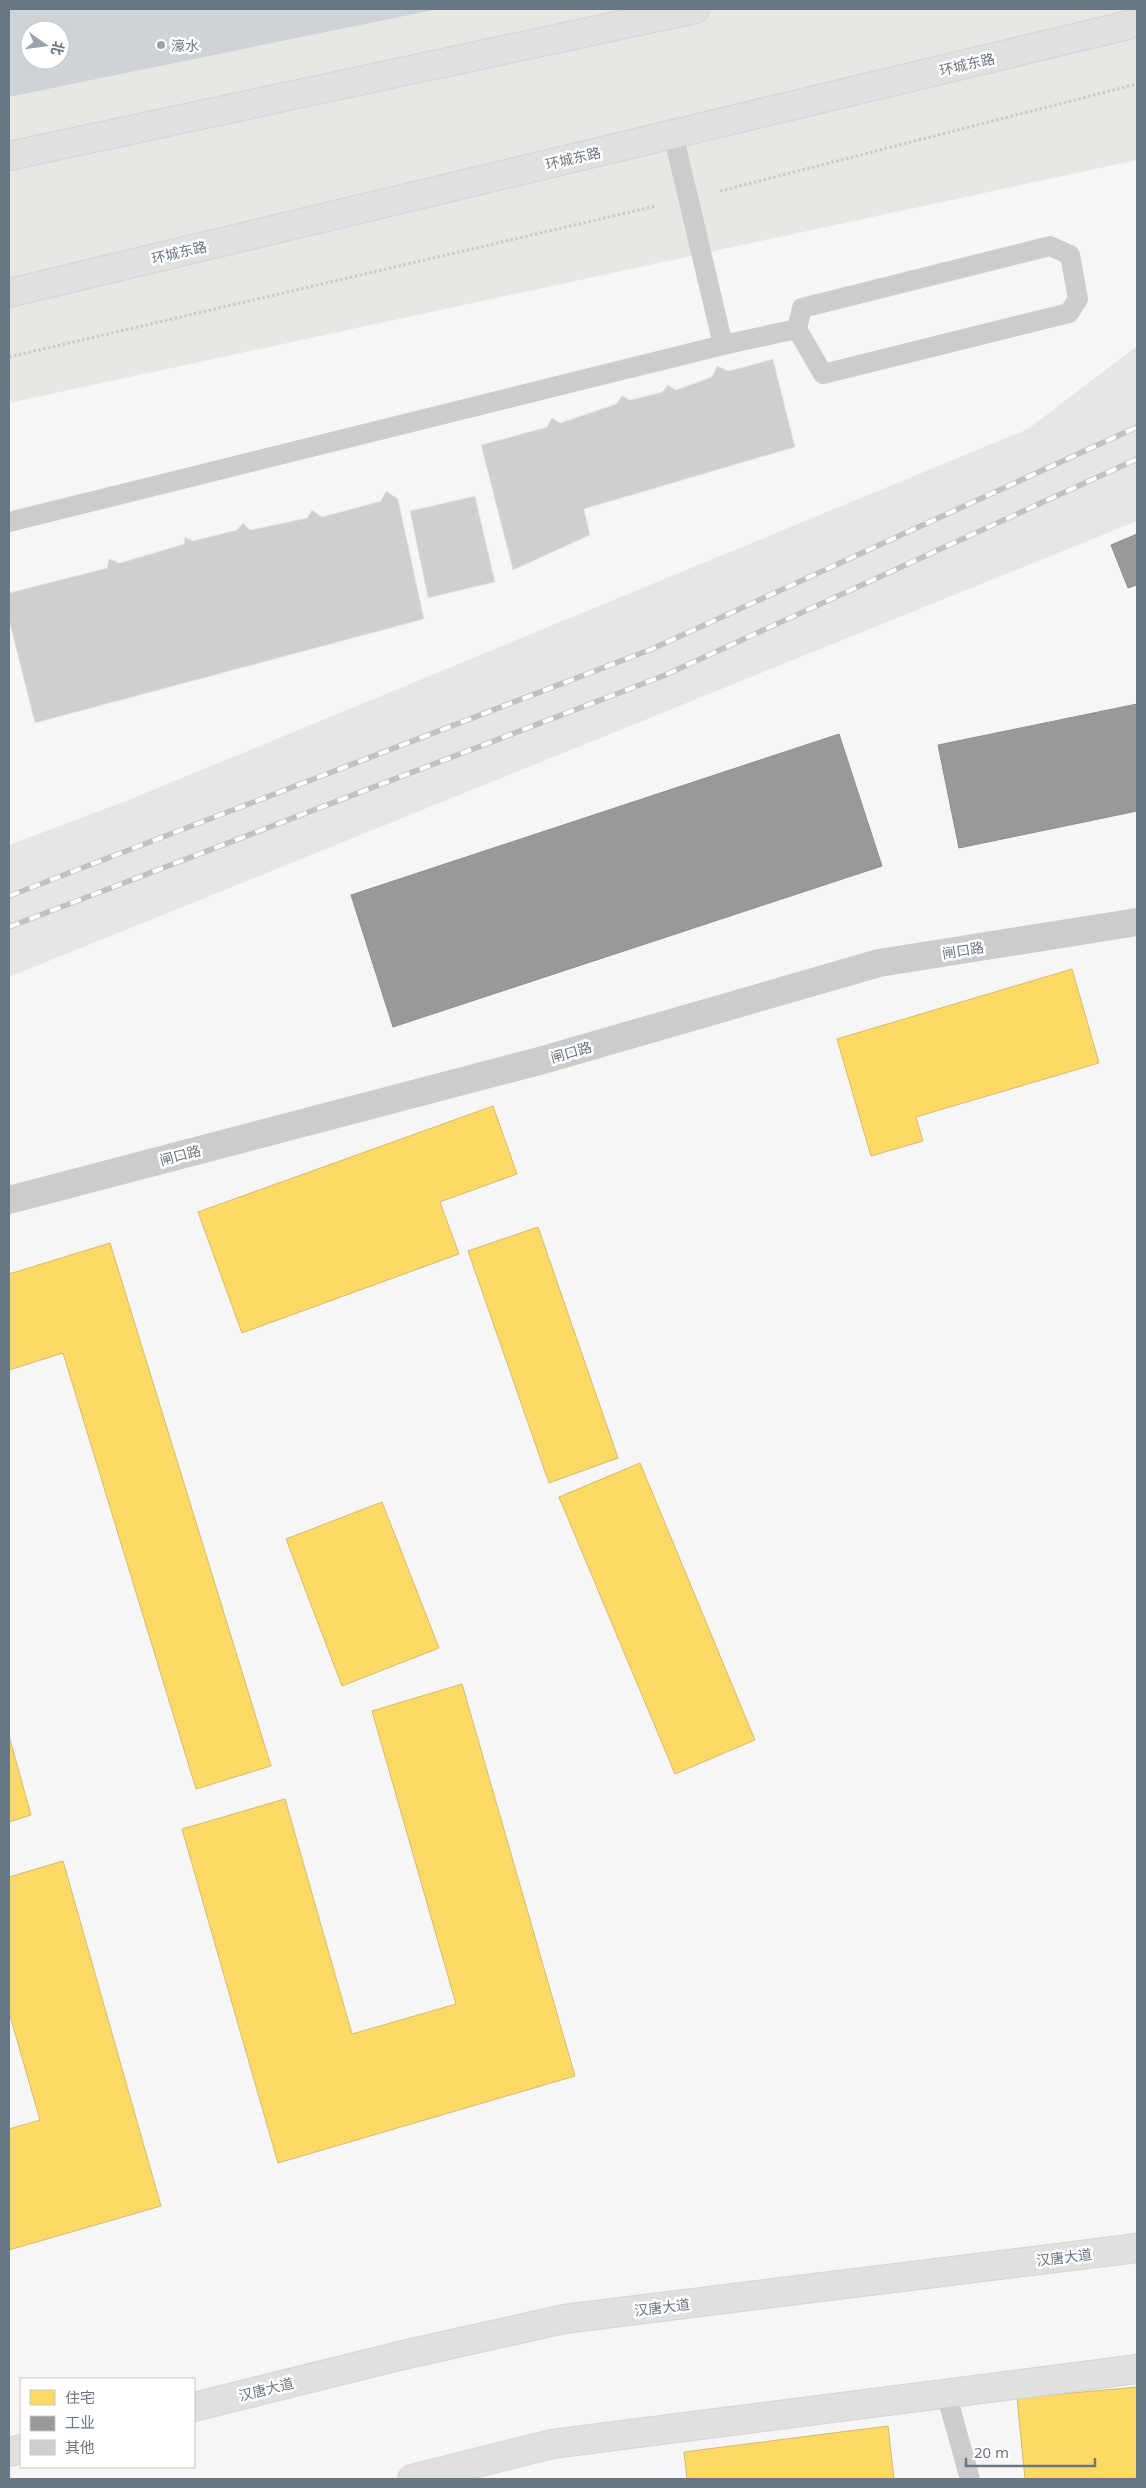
<svg xmlns="http://www.w3.org/2000/svg" width="1146" height="2488" viewBox="0 0 1146 2488" font-family="'Noto Sans','Noto Sans SC',sans-serif">
<style>
.built{fill:#e5e6e7}
.green{fill:#e5e8e3}
.water{fill:#cdd3d7;fill-rule:evenodd}
.homes{fill:#ffd966;stroke:#d2bb6f}
.industry{fill:#999;stroke:#8b8e92}
.building{fill:#cecfd0;stroke:#e6e6e6}
.lines{fill:none;stroke-linecap:round;stroke-linejoin:round}
.secondary-casing{stroke:#d3d4d4;stroke-width:30}
.path{stroke:#c9cacb;stroke-width:3;stroke-dasharray:2.5 2.5;stroke-linecap:butt}
.service{stroke:#cbcccd;stroke-width:20}
.minor{stroke:#cbcccd;stroke-width:28}
.secondary{stroke:#dfe0e1;stroke-width:28}
.rail-casing{stroke:#c0c1c3;stroke-width:5.5}
.rail{stroke:#fff;stroke-width:4;stroke-dasharray:11;stroke-linecap:butt}
.poi-dot{fill:#9aa3ab;stroke:#fff;stroke-width:2}
.labels{text-anchor:middle;dominant-baseline:central;stroke-width:5;stroke-linejoin:round;paint-order:stroke}
.poi-label{font-size:14px;fill:#697683;stroke:#fff;text-anchor:start}
.street-label{font-size:14px;fill:#697683;stroke:#fff}
</style>
<rect width="100%" height="100%" fill="#f6f6f6"/>
<path class="built" d="M1137,346V521L9,977V845L126,801L1028,429Z"/>
<path class="green" d="M439,9H1137V160L9,403V97Z"/>
<path class="water" d="M9,9H439L9,97ZM30,30H60V60H30Z"/>
<path class="homes" d="M1072,969L1099,1063L916,1117L923,1141L871,1156L837,1039Z
M493,1106L517,1174L440,1202L459,1254L242,1333L198,1212Z
M538,1227L618,1458L549,1483L468,1251Z
M110,1243L271,1766L196,1789L63,1353L9,1370V1274Z
M640,1463L755,1740L675,1774L559,1497Z
M382,1502L439,1648L342,1686L286,1539Z
M462,1684L575,2076L278,2163L182,1829L285,1799L352,2034L456,2004L372,1711Z
M9,1736L31,1815L9,1822Z
M63,1861L161,2206L9,2250V2129L40,2120L9,2012V1877Z
M1137,2387V2479H1025L1017,2398Z
M888,2426L894,2479H687L684,2452Z"/>
<path class="industry" d="M1137,534V585L1128,588L1111,545Z
M1137,704V811L959,848L938,745Z
M839,734L882,866L393,1027L351,895Z"/>
<path class="building" d="M773,359L795,447L584,509L590,535L513,570L481,445L547,427L552,418L560,423L616,404L622,396L630,400L662,392L668,385L676,390L712,377L717,366L729,371Z
M386,491L398,499L424,619L35,723L9,620V593L107,568L109,559L120,563L184,544L185,537L193,541L237,530L243,523L250,530L307,518L312,510L322,517L381,501Z
M475,496L495,582L428,598L410,511Z"/>
<g class="lines">
<g class="secondary-casing">
<path id="secondary" d="M9,156L695,9
M9,293L1137,23
M194,2407L403,2355L564,2319L1137,2248
M9,2452L21,2449
M412,2479L552,2444L1137,2369"/>
</g>
<path class="path" d="M720,191L1137,84
M9,357L656,206"/>
<path class="service" d="M673,134L723,345L797,329L823,374L1069,313L1078,299L1070,255L1050,246L802,308L797,329
M9,522L723,345
M946,2393L970,2479"/>
<path class="minor" d="M9,1200L543,1060L879,963L1137,922"/>
<use href="#secondary" class="secondary"/>
<g class="rail-casing">
<path id="rail" d="M9,896L652,649L1137,427
M9,927L663,676L1137,459"/>
</g>
<use href="#rail" class="rail"/>
</g>
<circle class="poi-dot" cx="161" cy="45" r="5"/>
<g class="labels">
<g class="poi-label">
<text x="171" y="45">濠水</text>
</g>
<g class="street-label">
<text transform="translate(967 64) rotate(-13)">环城东路</text>
<text transform="translate(573 158) rotate(-13)">环城东路</text>
<text transform="translate(179 252) rotate(-13)">环城东路</text>
<text transform="translate(963 950) rotate(-9)">闸口路</text>
<text transform="translate(571 1052) rotate(-16)">闸口路</text>
<text transform="translate(180 1155) rotate(-15)">闸口路</text>
<text transform="translate(1064 2257) rotate(-7)">汉唐大道</text>
<text transform="translate(662 2307) rotate(-7)">汉唐大道</text>
<text transform="translate(266 2389) rotate(-14)">汉唐大道</text>
</g>
</g>
<rect width="1146" height="2488" fill="none" stroke="#697683" stroke-width="20"/>
<rect x="20" y="2378" width="175" height="90" fill="#ffffff" stroke="#c3c8cd"/>
<rect x="30" y="2390" width="25" height="15" fill="#ffd966" stroke="#c3c8cd"/>
<text x="65" y="2403" font-size="15" fill="#697683">住宅</text>
<rect x="30" y="2416" width="25" height="15" fill="#999999" stroke="#c3c8cd"/>
<text x="65" y="2428" font-size="15" fill="#697683">工业</text>
<rect x="30" y="2440" width="25" height="15" fill="#cecfd0" stroke="#c3c8cd"/>
<text x="65" y="2453" font-size="15" fill="#697683">其他</text>
<g transform="translate(45 45) rotate(104)"><circle r="24" fill="#ffffff" stroke="#c3c8cd"/>
<path d="M0-4L9 19L0 12L-9 19Z" fill="#9aa3ab"/>
<text y="-8" font-size="14" font-weight="bold" text-anchor="middle" fill="#697683">北</text>
</g>
<path d="M966 2458v8h129v-8" fill="none" stroke="#697683" stroke-width="2.5"/>
<text x="974" y="2458" font-size="15" fill="#697683" stroke="#ffffff" stroke-width="4" paint-order="stroke">20 m</text>
</svg>
